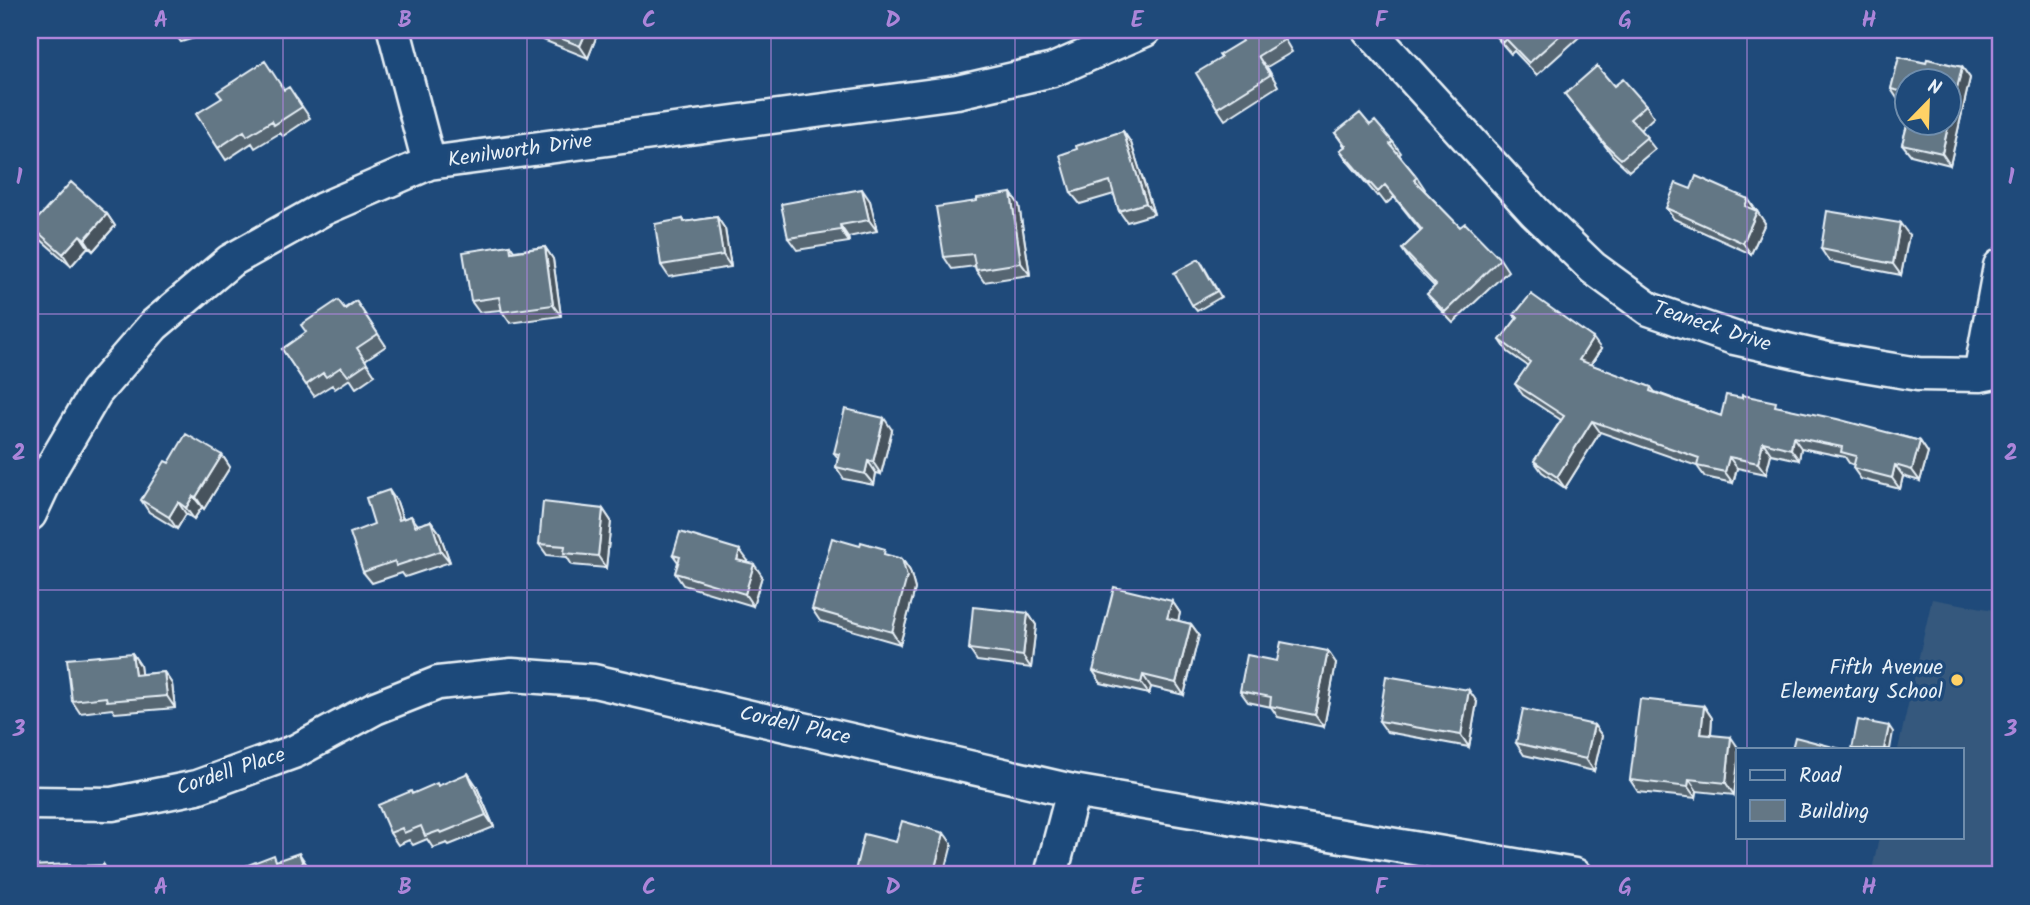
<svg xmlns="http://www.w3.org/2000/svg" width="2030" height="905" viewBox="0 0 2030 905" font-family="Kalam,sans-serif">
<style>
.built{fill:#34587d}
.lines{fill:none;stroke-linecap:round;stroke-linejoin:round}
.minor-casing{stroke:#e8f1f8;stroke-width:37}
.minor{stroke:#1f4a7a;stroke-width:32}
.wall{fill:#566672;stroke:#e8f1f8;stroke-width:2}
.shaded-wall{fill:#46535d;stroke:#e8f1f8;stroke-width:2}
.building{fill:#647785;stroke:#e8f1f8;stroke-width:2}
.grid{fill:none;stroke:#ac85d9;stroke-width:2;stroke-opacity:0.55}
.poi-dot{fill:#ffd166;stroke:#1f4a7a;stroke-width:2.5}
.labels{text-anchor:middle;dominant-baseline:central;stroke-width:7;stroke-linejoin:round;paint-order:stroke}
.street-label{font-size:21px;fill:#e8f1f8;stroke:#1f4a7a}
.poi-label{font-size:21px;fill:#e8f1f8;stroke:#1f4a7a;text-anchor:end}
.neatline{fill:none;stroke:#ac85d9;stroke-width:2.5}
.grid-label{font-size:23px;text-anchor:middle;font-weight:bold;fill:#ac85d9}
</style>
<rect width="100%" height="100%" fill="#1f4a7a"/>
<filter id="ink" filterUnits="userSpaceOnUse"><feTurbulence type="fractalNoise" baseFrequency=".0143" numOctaves="2"/><feDisplacementMap in="SourceGraphic" scale="14" xChannelSelector="R" yChannelSelector="G"/><feConvolveMatrix kernelMatrix="1 2 1 2 8 2 1 2 1" color-interpolation-filters="sRGB"/></filter>
<g filter="url(#ink)">
<path class="built" d="M1932,599L2000,611V875H1871L1879,837H1962V749H1898Z"/>
<g class="lines">
<g class="minor-casing">
<path id="minor" d="M394,30L429,163
M1369,30L1535,212L1593,268L1649,309L1734,338L1828,359L1918,374L1980,375L2000,371
M1980,375L2000,266
M30,514L52,467L96,392L154,325L230,261L323,209L429,163L957,92L1053,70L1145,30
M30,803L112,804L197,787L296,751L375,708L438,683L512,675L594,681L1073,791L1575,875
M1051,875L1073,791"/>
</g>
<use href="#minor" class="minor"/>
</g>
<path class="wall" d="M172,30H218V31L181,42Z
M529,30H599L588,58L533,36Z
M1279,30L1292,52L1267,67L1278,86L1225,120L1217,108L1221,58Z
M1490,30H1587L1537,75L1514,51L1511,54Z
M1899,57L1926,63L1927,59L1962,67L1970,78L1950,165L1911,155L1902,144L1908,122H1950V80H1908V120L1904,116L1907,103L1899,101L1891,89Z
M1614,86L1646,105L1654,117L1640,130L1655,149L1629,171L1613,156L1565,94Z
M284,90L297,99L310,118L283,136L280,133L255,148L252,143L226,160L218,148Z
M1370,125L1393,142L1401,153L1399,155L1417,177L1425,189L1424,190L1460,227L1500,259L1508,271L1453,323L1436,305L1427,294L1435,287L1410,261L1402,249L1421,231L1394,197L1386,204L1379,195L1377,196L1348,162L1340,150L1345,147L1335,133Z
M1123,131L1131,143L1154,214L1127,222L1119,211L1114,194L1080,204L1071,193L1077,149Z
M1691,189L1748,199L1765,223L1751,254L1674,219L1666,208Z
M1011,193L1019,205L1030,275L984,282L976,270L975,266L952,269L944,257Z
M815,199L870,201L877,231L848,237L849,242L797,250L788,238Z
M107,214L115,226L93,251L88,247L71,266L39,238L31,226Z
M717,217L725,229L731,267L669,277L661,265L683,219L685,222Z
M1909,235L1901,275L1829,261L1821,249Z
M510,245L514,251L545,247L553,259L561,316L510,323L501,310L479,312L471,301Z
M1203,265L1221,297L1197,311L1192,305Z
M356,301L386,346L365,360L375,375L356,388L350,379L335,389L332,385L314,396L282,349Z
M1514,315L1601,349L1591,365L1651,387L1655,392L1721,416L1780,407L1920,441L1928,453L1920,481L1903,476L1900,489L1861,479L1853,468L1854,465L1849,463L1845,457L1801,448L1799,460L1771,454L1766,474L1737,468L1733,483L1705,477L1697,466L1600,432L1565,488L1542,472L1534,461L1561,420L1523,395L1515,384L1528,366L1508,352L1500,340L1517,318Z
M892,430L881,474L876,473L874,485L844,479L836,467L838,458L834,453Z
M222,455L230,467L204,509L202,507L194,519L186,514L177,529L149,512L141,500L169,463Z
M397,502L403,519L411,516L418,525L431,521L439,532L450,562L405,577L402,573L372,583L363,572L374,524Z
M603,509L611,521L606,568L572,565L567,557L547,555L539,544Z
M673,555L748,561L747,563L762,576L753,606L683,585L675,573L678,562Z
M890,556L902,559L910,571L915,589L900,644L820,621L812,609Z
M1172,601L1180,613L1178,621L1191,624L1199,635L1184,695L1151,687L1149,694L1101,683L1093,671Z
M1028,613L1036,625L1031,668L977,661L969,649Z
M132,653L140,665L141,674L164,672L172,684L175,708L115,713L112,709L80,713L72,701Z
M1277,661L1336,663L1324,727L1278,717L1271,707L1248,702L1240,691Z
M1477,702L1469,747L1387,732L1379,721Z
M1704,706L1712,718L1711,735L1739,749L1734,795L1697,791L1696,798L1638,792L1630,780Z
M1594,725L1602,736L1594,771L1524,755L1516,743Z
M476,785L494,827L449,845L447,843L433,848L427,839L413,845L409,840L398,845L390,833L412,794L439,786Z"/>
<path class="shaded-wall" d="M587,30H599L588,58L580,46Z
M1962,67L1970,78L1950,165L1942,153Z
M1123,131L1131,143L1154,214L1146,203Z
M862,189L870,201L877,231L869,220Z
M1011,193L1019,205L1030,275L1021,263Z
M1748,199L1756,211L1745,206Z
M1757,211L1765,223L1751,254L1743,243Z
M107,214L115,226L93,251L85,239Z
M717,217L725,229L731,267L723,255Z
M1900,223L1909,235L1901,275L1893,264Z
M840,225L848,237L849,242L841,230Z
M80,235L88,247L71,266L63,254Z
M545,247L553,259L561,316L553,305Z
M1593,338L1601,349L1586,371L1579,360Z
M884,418L892,430L881,474L873,462Z
M1592,421L1600,432L1565,488L1557,477Z
M1793,437L1801,448L1799,460L1791,449Z
M1920,441L1928,453L1920,481L1912,470Z
M1763,442L1771,454L1766,474L1758,463Z
M222,455L230,467L204,509L196,497Z
M1729,457L1737,468L1733,483L1725,472Z
M868,461L876,473L874,485L865,474Z
M1895,465L1903,476L1900,489L1892,478Z
M389,490L397,502L407,532L399,520Z
M193,496L202,507L194,519L186,508Z
M178,502L186,514L177,529L169,517Z
M603,509L611,521L606,568L598,556Z
M431,521L439,532L450,562L441,551Z
M740,550L748,561L745,571L737,560Z
M902,559L910,571L915,589L900,644L892,632Z
M754,564L762,576L753,606L745,594Z
M1172,601L1180,613L1176,630L1167,618Z
M1028,613L1036,625L1031,668L1023,656Z
M1191,624L1199,635L1184,695L1176,683Z
M1328,651L1336,663L1324,727L1315,715Z
M132,653L140,665L143,687L135,675Z
M164,672L172,684L175,708L167,696Z
M1143,675L1151,687L1149,694L1141,683Z
M1469,690L1477,702L1469,747L1461,735Z
M1704,706L1712,718L1710,745L1701,734Z
M1594,725L1602,736L1594,771L1586,759Z
M1889,726L1893,732L1890,749H1884Z
M1731,737L1739,749H1738V761L1734,795L1726,783Z
M468,773L476,785L494,827L486,815Z
M1689,779L1697,791L1696,798L1688,787Z
M944,833L952,844L944,875H933Z
M299,853L307,865L311,875H307Z
M104,865L111,875H104Z"/>
<path class="building" d="M540,30H587L580,46Z
M1256,30H1278L1284,40L1258,56L1270,75L1217,108L1196,73L1221,58L1219,55L1242,41L1241,39Z
M1492,30H1566L1529,63L1506,39L1503,42Z
M1899,57L1926,63L1927,59L1962,67L1950,119V80H1908V93L1891,89Z
M265,61L284,90L289,87L302,107L274,125L272,121L247,136L244,131L218,148L196,114L222,98L217,92Z
M1597,66L1614,86L1623,79L1646,105L1630,119L1647,137L1621,159L1605,144L1565,94Z
M1908,102V116H1904Z
M1360,113L1370,125L1375,121L1393,142L1390,144L1417,177L1414,180L1460,227L1465,223L1500,259L1445,312L1427,294L1436,285L1402,249L1422,230L1385,185L1378,192L1370,183L1369,184L1340,150L1346,146L1335,133Z
M1908,122H1949L1942,153L1902,144Z
M1123,131L1146,203L1119,211L1110,181L1071,193L1060,155L1077,149L1076,146Z
M1696,176L1748,199L1745,206L1757,211L1743,243L1666,208L1676,183L1691,189Z
M71,182L107,214L85,239L80,235L63,254L31,226Z
M862,189L869,220L840,225L841,230L788,238L781,204Z
M1011,193L1021,263L976,270L973,254L944,257L936,207L977,201V198Z
M1827,211L1900,223L1893,264L1821,249Z
M717,217L723,255L661,265L655,224L683,219L684,222Z
M510,245L511,252L545,247L553,305L502,312L499,297L471,301L463,252Z
M1199,259L1217,291L1192,305L1174,273Z
M1531,294L1593,338L1579,360L1651,387L1650,391L1721,416L1726,395L1742,398V395L1776,402L1775,406L1837,419L1920,441L1912,470L1895,465L1892,478L1853,468L1856,456L1841,452L1842,447L1793,437L1791,449L1763,442L1758,463L1729,457L1725,472L1697,466L1699,458L1592,421L1557,477L1534,461L1564,416L1515,384L1530,362L1500,340L1518,317L1514,315Z
M338,300L345,309L356,301L378,334L357,348L367,363L348,376L341,367L326,377L323,373L306,385L282,349L306,332L301,325Z
M845,409L884,418L873,462L868,461L865,474L836,467L839,454L834,453Z
M186,434L222,455L196,497L193,496L186,508L178,502L169,517L141,500L165,461L169,463Z
M389,490L399,520L411,516L415,526L431,521L441,551L396,566L395,561L363,572L350,533L374,524L366,498Z
M543,502L603,509L598,556L564,553L565,546L539,544Z
M680,532L740,550L737,560L754,564L745,594L675,573L680,557L673,555Z
M832,538L860,546L861,542L885,549L884,554L902,559L907,577L892,632L812,609Z
M1114,587L1172,601L1167,618L1191,624L1176,683L1143,675L1141,683L1093,671Z
M973,607L1028,613L1023,656L969,649Z
M1281,642L1328,651L1315,715L1270,706L1271,697L1240,691L1247,655L1277,661Z
M132,653L135,675L164,672L167,696L107,701L106,697L72,701L67,659Z
M1386,676L1469,690L1461,735L1379,721Z
M1640,699L1704,706L1701,734L1731,737L1726,783L1689,779L1688,787L1630,780Z
M1523,709L1594,725L1586,759L1516,743Z
M1858,720L1889,726L1884,749H1852Z
M1795,737L1841,749H1792Z
M468,773L486,815L441,833L439,831L425,836L421,826L404,833L402,828L390,833L378,805L411,791L412,794L437,783L438,786Z
M902,821L944,833L933,875H854L864,834L896,842Z
M299,853L307,875H243L240,868L274,855L276,861Z
M70,864V866L104,865V875H30V866Z
M1170,869L1191,875H1168Z"/>
</g>
<path class="grid" d="M283,30V875M527,30V875M771,30V875M1015,30V875M1259,30V875M1503,30V875M1747,30V749M30,314H2000M30,590H2000M1747,837V875"/>
<circle class="poi-dot" cx="1957" cy="680" r="7"/>
<g class="labels">
<g class="street-label">
<text transform="translate(520 151) rotate(-8)">Kenilworth Drive</text>
<text transform="translate(1712 327) rotate(18)">Teaneck Drive</text>
<text transform="translate(795 726) rotate(13)">Cordell Place</text>
<text transform="translate(231 772) rotate(-18)">Cordell Place</text>
</g>
<g class="poi-label">
<text x="1943" y="668">Fifth Avenue<tspan x="1943" dy="24">Elementary School</tspan></text>
</g>
</g>
<rect width="2030" height="905" fill="none" stroke="#1f4a7a" stroke-width="77"/>
<rect x="1736" y="748" width="228" height="91" fill="#1f4a7a" stroke="#6f8dac" stroke-width="2"/>
<rect x="1750" y="770" width="35" height="10" fill="#1f4a7a" stroke="#6f8dac" stroke-width="2"/>
<text x="1799" y="782" font-size="21" fill="#e8f1f8">Road</text>
<rect x="1750" y="800" width="35" height="21" fill="#647785" stroke="#6f8dac" stroke-width="2"/>
<text x="1799" y="818" font-size="21" fill="#e8f1f8">Building</text>
<g transform="translate(1928 102) rotate(23)"><circle r="33" fill="#1f4a7a" stroke="#6f8dac" stroke-width="2"/>
<path d="M0-5L12 26L0 18L-12 26Z" fill="#ffd166"/>
<text y="-10" font-size="19" font-weight="bold" text-anchor="middle" fill="#e8f1f8">N</text>
</g>
<rect x="38" y="38" width="1954" height="828" class="neatline"/>
<g class="grid-label">
<text x="161" y="27">A</text>
<text x="405" y="27">B</text>
<text x="649" y="27">C</text>
<text x="893" y="27">D</text>
<text x="1137" y="27">E</text>
<text x="1381" y="27">F</text>
<text x="1625" y="27">G</text>
<text x="1869" y="27">H</text>
<text x="19" y="184">1</text>
<text x="2011" y="184">1</text>
<text x="19" y="460">2</text>
<text x="2011" y="460">2</text>
<text x="19" y="736">3</text>
<text x="2011" y="736">3</text>
<text x="161" y="894">A</text>
<text x="405" y="894">B</text>
<text x="649" y="894">C</text>
<text x="893" y="894">D</text>
<text x="1137" y="894">E</text>
<text x="1381" y="894">F</text>
<text x="1625" y="894">G</text>
<text x="1869" y="894">H</text>
</g>
</svg>
